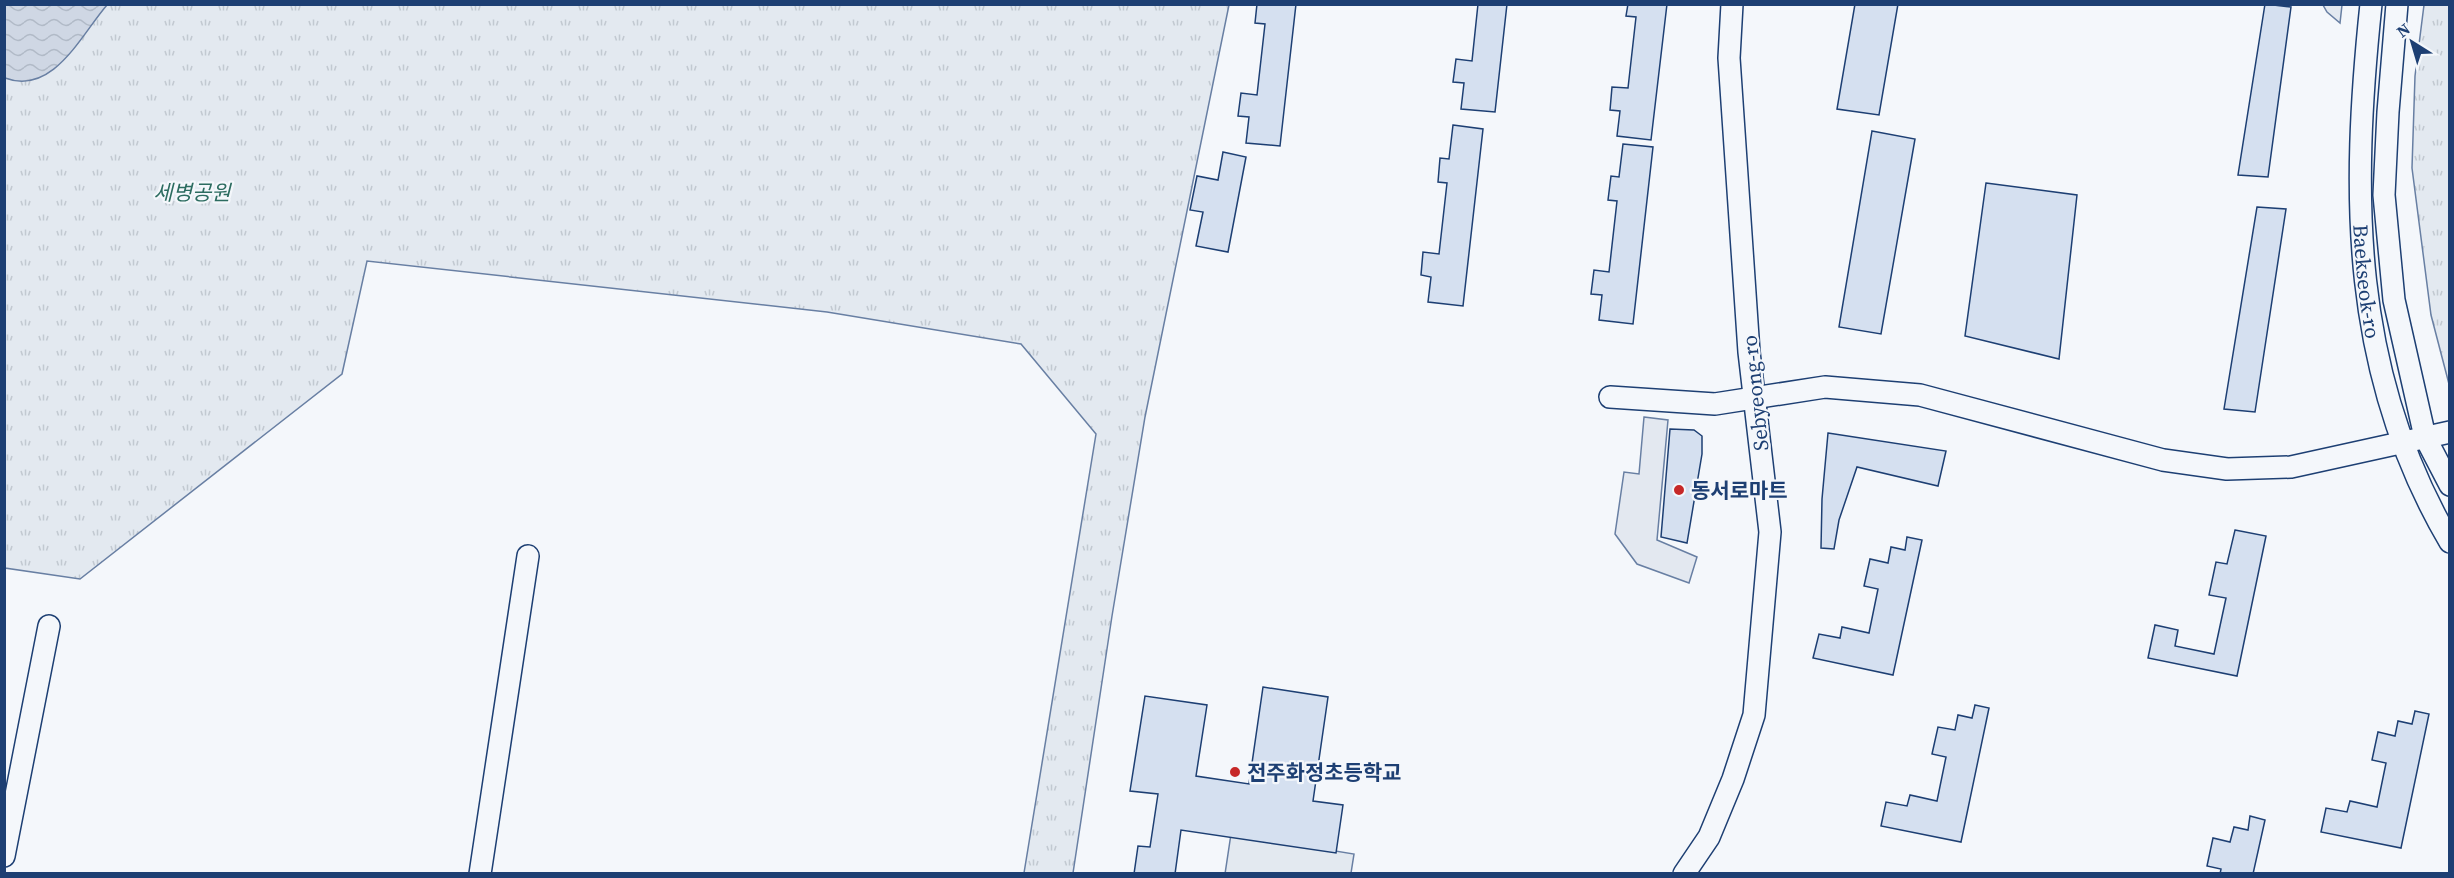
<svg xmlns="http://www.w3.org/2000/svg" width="2454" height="878" viewBox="0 0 2454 878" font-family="'Source Serif 4','Noto Sans KR',serif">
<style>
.grass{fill:#e3e9f0;stroke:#687fa3;stroke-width:1.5}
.park{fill:url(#park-tufts);stroke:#687fa3;stroke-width:1.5}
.parking{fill:#e3e8f0;stroke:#687fa3;stroke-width:1.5}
.water{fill:url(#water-waves);stroke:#687fa3;stroke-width:1.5}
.building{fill:#d5e0f0;stroke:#1d3f73;stroke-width:1.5}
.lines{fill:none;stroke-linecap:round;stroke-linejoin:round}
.minor-casing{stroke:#1d3f73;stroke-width:24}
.minor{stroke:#f4f7fb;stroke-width:21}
.poi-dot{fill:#c62828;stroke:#f4f7fb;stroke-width:2}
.labels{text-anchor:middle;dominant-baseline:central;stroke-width:4.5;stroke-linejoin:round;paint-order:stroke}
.park-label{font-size:21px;font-style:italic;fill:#2c6c60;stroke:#f4f7fb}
.street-label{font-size:21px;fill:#1d3f73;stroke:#f4f7fb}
.poi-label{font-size:21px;font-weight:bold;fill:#1d3f73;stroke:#f4f7fb;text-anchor:start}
</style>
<defs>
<pattern id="park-tufts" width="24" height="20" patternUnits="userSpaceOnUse" patternTransform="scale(1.5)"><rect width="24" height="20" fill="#e3e9f0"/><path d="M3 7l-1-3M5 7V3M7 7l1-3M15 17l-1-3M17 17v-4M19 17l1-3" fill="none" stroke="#c2c9d1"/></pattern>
<pattern id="water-waves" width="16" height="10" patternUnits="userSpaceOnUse" patternTransform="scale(1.5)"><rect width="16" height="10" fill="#cfd7e4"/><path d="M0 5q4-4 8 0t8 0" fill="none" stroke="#b1bac7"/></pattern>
</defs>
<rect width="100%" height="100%" fill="#f4f7fb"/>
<path class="grass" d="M1231,834L1354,854L1351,873L1225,874Z"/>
<path class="park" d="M5,5H1229L1145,417L1112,616L1073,873H1024L1096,434L1021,344L827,312L367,261L342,374L80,579L5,568Z
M2323,5H2342L2340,23L2327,12Z
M2424,5H2449V384L2431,315L2412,168L2415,76Z"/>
<path class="parking" d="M1644,417L1668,420L1657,540L1697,557L1689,583L1637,564L1615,534L1624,472L1639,474Z"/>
<path class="water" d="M4,5L5,4L107,5C81,35 53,96 5,78Z"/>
<path class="building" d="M1257,4H1296L1280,146L1246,143L1249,117L1238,116L1241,93L1257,95L1265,24L1255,23Z
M1478,4H1507L1495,112L1461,109L1464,83L1453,82L1456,59L1472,61Z
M1628,4H1667L1651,140L1617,136L1620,111L1610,110L1612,87L1628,88L1636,17L1626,16Z
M1855,4H1898L1879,115L1837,109Z
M2265,4L2291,7L2268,177L2238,175Z
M1453,125L1483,129L1463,306L1428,302L1431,277L1421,275L1423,252L1439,254L1447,183L1438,182L1440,158L1449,159Z
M1872,131L1915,139L1881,334L1839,327Z
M1623,144L1653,147L1633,324L1599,320L1602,295L1591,294L1594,270L1609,272L1617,201L1608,200L1611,176L1619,177Z
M1223,152L1246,157L1228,252L1196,246L1203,212L1190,210L1197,176L1218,180Z
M1986,183L2077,195L2059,359L1965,336Z
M2257,207L2286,209L2255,412L2224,409Z
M1670,429L1694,430L1702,436V454L1687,543L1661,537Z
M1828,433L1946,451L1938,486L1857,467L1839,520L1834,549L1821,548L1822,499Z
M2235,530L2266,536L2237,676L2148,658L2155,625L2178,630L2175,646L2214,654L2226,598L2209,595L2216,562L2227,564Z
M1907,537L1922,540L1893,675L1813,658L1819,634L1840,638L1842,627L1869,633L1878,589L1864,586L1870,559L1888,563L1891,547L1905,550Z
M1263,687L1328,697L1313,801L1343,805L1336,853L1181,830L1175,874H1134L1138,846L1150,847L1158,794L1130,791L1145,696L1207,705L1196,776L1249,784Z
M1975,705L1989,708L1961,842L1881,826L1886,802L1907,806L1910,795L1937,801L1946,757L1932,754L1938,727L1955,730L1958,715L1972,718Z
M2415,711L2429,714L2401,848L2321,832L2326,808L2347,812L2350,801L2377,807L2386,763L2372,760L2378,732L2395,736L2398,721L2412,724Z
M2250,816L2265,820L2253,874H2220L2221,869L2207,866L2213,838L2230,842L2234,827L2248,830Z"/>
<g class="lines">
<g class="minor-casing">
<g id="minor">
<path id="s1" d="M2371,4C2351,194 2350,372 2450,542"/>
<path d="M2397,4L2388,112L2384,195L2394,300L2425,437L2450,485"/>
<path d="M1610,397L1715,404L1825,387L1920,395L2163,460L2227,469L2291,467L2450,432"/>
<path d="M4,856L49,626"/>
<path d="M480,874L528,556"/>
<path d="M1684,874L1709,837L1733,779L1754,715L1770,532L1749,352L1729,58L1732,4"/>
</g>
</g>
<use href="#minor" class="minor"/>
</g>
<g class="poi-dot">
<circle cx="1679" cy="490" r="6"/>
<circle cx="1235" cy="772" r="6"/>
</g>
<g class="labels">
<g class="park-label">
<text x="192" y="192">세병공원</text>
</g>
<g class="street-label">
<text stroke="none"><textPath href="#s1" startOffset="278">Baekseok-ro</textPath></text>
<text transform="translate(1755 393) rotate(-96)">Sebyeong-ro</text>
</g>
<g class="poi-label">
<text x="1691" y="490">동서로마트</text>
<text x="1247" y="772">전주화정초등학교</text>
</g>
</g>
<rect width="2454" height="878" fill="none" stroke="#1d3f73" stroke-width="12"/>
<g transform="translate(2412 42) rotate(323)" stroke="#f4f7fb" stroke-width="4.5" paint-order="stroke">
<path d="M0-4.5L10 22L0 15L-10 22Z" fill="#1d3f73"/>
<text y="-9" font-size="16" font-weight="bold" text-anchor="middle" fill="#1d3f73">N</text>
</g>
</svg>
